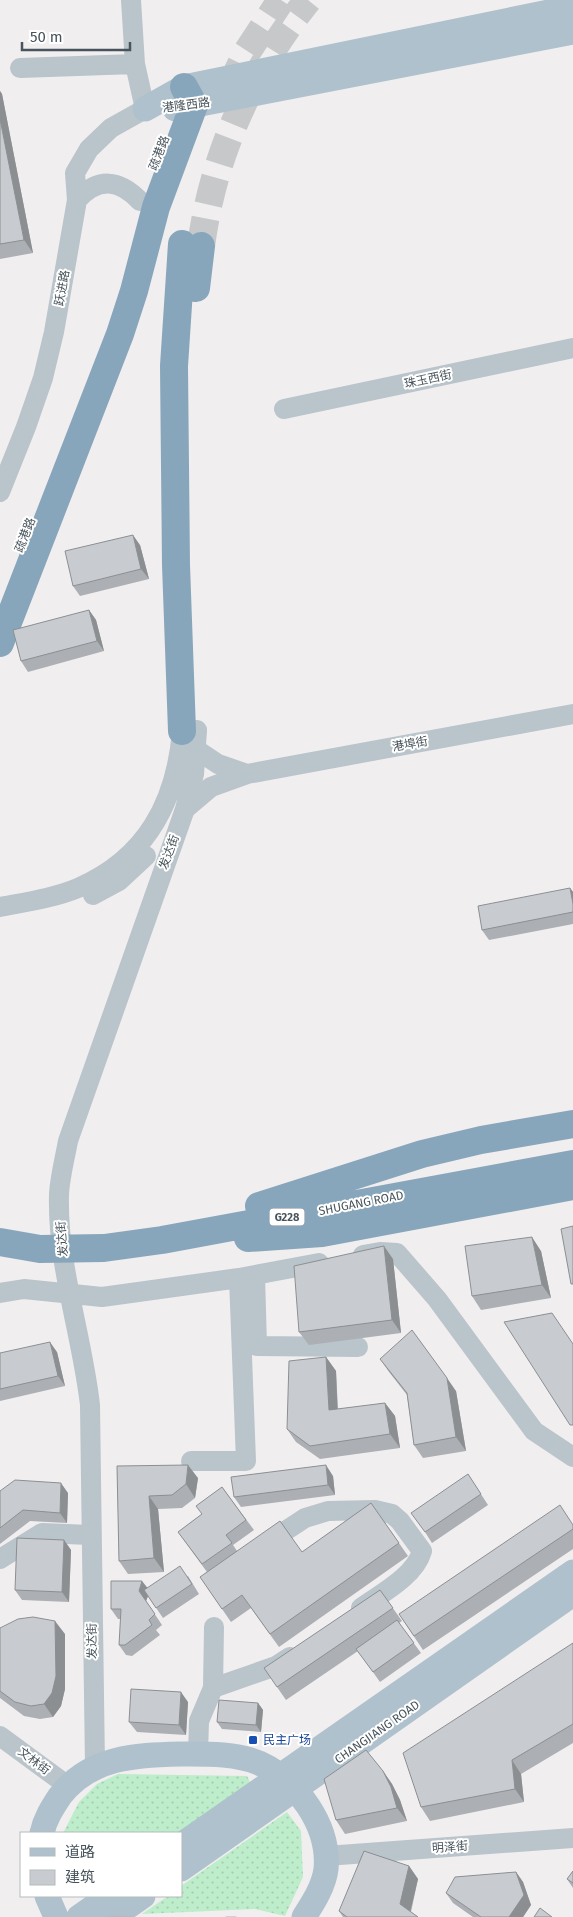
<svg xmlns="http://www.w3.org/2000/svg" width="573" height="1917" viewBox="0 0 573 1917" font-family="'Fira Sans','Noto Sans SC',sans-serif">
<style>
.grass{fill:url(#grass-dots)}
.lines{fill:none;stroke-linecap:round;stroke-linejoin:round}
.highway-tunnel{stroke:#c6c8ca;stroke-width:28;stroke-dasharray:28 14;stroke-linecap:butt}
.minor{stroke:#bac4cb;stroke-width:20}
.major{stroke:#afc1cc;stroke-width:25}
.highway{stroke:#88a6bb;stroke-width:28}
.tram{stroke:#b1b4b8;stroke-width:1}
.wall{fill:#acafb4}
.shaded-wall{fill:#8c8f92}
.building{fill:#c8ccd1;stroke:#8c8f92}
.transit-dot{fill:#1a4fb4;stroke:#fff;stroke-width:2}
.labels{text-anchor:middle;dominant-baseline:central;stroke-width:4;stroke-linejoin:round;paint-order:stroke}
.shield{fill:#fff;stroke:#7e878c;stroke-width:1}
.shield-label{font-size:11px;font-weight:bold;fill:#47545b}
.street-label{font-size:12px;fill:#47545b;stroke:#fff}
.transit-label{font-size:12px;fill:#164399;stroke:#fff;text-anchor:start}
</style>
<defs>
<pattern id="grass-dots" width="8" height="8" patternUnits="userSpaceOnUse" patternTransform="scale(1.25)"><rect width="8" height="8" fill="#beedcb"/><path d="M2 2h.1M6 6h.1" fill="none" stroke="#a5cdb1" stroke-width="1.8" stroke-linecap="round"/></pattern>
</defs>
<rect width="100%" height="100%" fill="#f1eeef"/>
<path class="grass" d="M118,1774L247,1776L253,1788L181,1833H63L79,1802L97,1784Z
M287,1812L301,1831L303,1877L285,1916L255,1909L142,1914L168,1896H181V1886Z"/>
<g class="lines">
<path class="highway-tunnel" d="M229,89L247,52L281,0
M201,246C213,155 251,71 308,0"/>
<path class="minor" d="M20,68L135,64
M77,200C98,177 119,179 140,201
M284,409L573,348
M0,492L26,427L43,378L54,332L77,200L75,173L89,149L111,128L145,109L135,64L131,0
M197,750L218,764L247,774
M185,809L211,787L247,774L573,714
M93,895L119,881L146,856
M0,907C26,902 54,898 78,888C147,858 176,802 182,731
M363,1255L380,1252L397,1253L437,1299L534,1431L573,1457
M255,1275L257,1346L358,1347
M0,1293L24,1289L102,1297L239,1278L319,1263
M191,1461H246L239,1278
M264,1545L305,1518L328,1511L375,1510L392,1514L400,1521L422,1551C415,1576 382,1593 361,1608
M0,1559L42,1533L90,1535
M213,1688L276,1666L290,1657
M0,1736L68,1786
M198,1754L199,1721L213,1688L214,1627
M95,1767L90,1405C82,1334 57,1266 59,1194C60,1176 65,1158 68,1141L185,809L194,774L197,730
M326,1856L573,1838"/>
<path class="major" d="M145,109L184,87L573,7
M175,109L573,32
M42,1833C45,1819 52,1808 60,1796C90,1757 135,1755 180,1754C205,1754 235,1753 259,1763C297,1780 330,1826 326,1869C324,1886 313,1903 304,1917
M181,1845L573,1572
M181,1869L573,1594
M47,1896L56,1917
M79,1917L109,1896
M113,1917L143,1896"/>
<path class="highway" d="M196,288L201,246
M0,643L120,334L134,291L156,207L194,105L184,87
M182,731L176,565L174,366L182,244
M259,1206L422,1154L481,1140L573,1124
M248,1238L322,1233L573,1186
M0,1242L40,1249L104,1248L162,1240L573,1164"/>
<path class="tram" d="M109,1917H131
M226,1917H236"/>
</g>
<path class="wall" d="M0,91L2,94L33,253L0,259Z
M140,545L149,579L80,596L73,586Z
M89,610L96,620L104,651L28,672L21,661Z
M570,888L573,892V924L489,940L482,930Z
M541,1251L551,1298L481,1310L472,1296Z
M393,1259L401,1333L309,1345L299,1332Z
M57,1352L65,1386L0,1401V1353Z
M326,1357L336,1371L338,1409L385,1403L395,1416L400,1448L320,1459L296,1442L287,1429Z
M380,1359L456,1391L466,1451L423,1458L414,1445L407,1395L389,1372Z
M117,1466L198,1478L195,1498L182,1508L158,1509L164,1572L128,1574L119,1561Z
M468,1474L488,1505L432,1543L425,1532Z
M333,1476L335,1495L241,1507L234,1497Z
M222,1487L254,1530L233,1545L237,1551L302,1552L371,1503L408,1556L279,1647L251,1608L231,1622L200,1577L207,1572L178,1532L202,1514Z
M0,1491L68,1493L67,1523L30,1521L0,1544Z
M573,1525V1549L423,1650L399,1614Z
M64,1540L71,1550L69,1602L22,1600L15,1590Z
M188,1576L199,1594L163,1618L148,1596L146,1601L162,1625L156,1630L160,1635L132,1656L126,1655L119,1645L121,1619H118L111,1609Z
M380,1590L402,1621L399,1623L421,1653L380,1682L358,1651L286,1700L277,1687Z
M0,1628L65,1634V1689L61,1706L53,1717L40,1719L24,1716L0,1698Z
M573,1643V1743L521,1774L524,1802L430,1821L421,1807Z
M188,1702L186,1735L137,1732L129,1722Z
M258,1703L263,1710L261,1732L222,1729L217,1722Z
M383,1771L392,1784L400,1800L407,1821L345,1834L336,1820Z
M409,1866L418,1879L411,1912L418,1917H343L339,1911Z
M573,1871V1888L567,1879Z
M516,1872L523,1882L531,1905L523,1917H473L453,1903L446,1893Z"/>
<path class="shaded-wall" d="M0,91L2,94L33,253L24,240L0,119Z
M133,535L140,545L149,579L141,569Z
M89,610L96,620L104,651L97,641Z
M570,888L573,892V904Z
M532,1237L541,1251L551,1298L542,1285Z
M384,1246L393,1259L401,1333L392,1320Z
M50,1342L57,1352L65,1386L58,1376Z
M326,1357L336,1371L338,1423L329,1410Z
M447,1378L456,1391L466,1451L456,1437Z
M385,1403L395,1416L400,1448L390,1434Z
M188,1465L198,1478L195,1498L186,1484Z
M326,1465L333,1476L335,1495L328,1485Z
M61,1483L68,1493L67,1523L60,1513Z
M149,1496L158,1509L164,1572L154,1558Z
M64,1540L71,1550L69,1602L62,1592Z
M142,1581L150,1591L146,1601L139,1591Z
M55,1621L65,1634V1689L61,1706L53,1717L44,1704Z
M181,1692L188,1702L186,1735L179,1725Z
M258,1703L263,1710L261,1732L256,1725Z
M512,1760L521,1774L524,1802L515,1789Z
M383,1771L392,1784L400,1800L407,1821L397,1808Z
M409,1866L418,1879L409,1917L400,1904Z
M516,1872L523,1882L531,1905L523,1917H509Z"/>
<path class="building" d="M0,119L24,240L0,244Z
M133,535L141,569L73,586L65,551Z
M89,610L97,641L21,661L13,630Z
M570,888L573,904V912L482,930L478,906Z
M573,1226V1284H571L561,1229Z
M532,1237L542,1285L472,1296L465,1246Z
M384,1246L392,1320L299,1332L294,1266Z
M552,1313L573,1344V1425H570L504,1322Z
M412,1330L447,1378L456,1437L414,1445L407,1393L380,1359Z
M50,1342L58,1376L0,1389V1353Z
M326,1357L329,1410L385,1403L390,1434L310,1446L287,1429L289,1361Z
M188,1465L186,1484L172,1495L149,1496L154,1558L119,1561L117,1466Z
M326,1465L328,1485L234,1497L231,1477Z
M468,1474L481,1494L425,1532L411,1513Z
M15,1480L61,1483L60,1513L23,1510L0,1528V1491Z
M222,1487L246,1520L226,1535L232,1543L202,1564L178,1532L202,1514L196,1506Z
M371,1503L399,1543L270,1634L242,1595L222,1609L200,1577L280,1521L302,1552Z
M560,1505L573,1525V1529L414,1636L399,1614Z
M17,1538L64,1540L62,1592L15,1590Z
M180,1566L192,1584L156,1608L144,1590Z
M111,1581H142L139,1591L155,1614L149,1620L152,1625L125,1645H119L121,1609H111Z
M380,1590L393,1608L277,1687L264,1668Z
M33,1617L55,1621L56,1676L52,1693L44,1704L31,1706L15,1702L0,1691V1628L18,1619Z
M397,1620L414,1643L373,1672L356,1649Z
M573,1643V1724L512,1760L515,1789L421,1807L403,1753Z
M131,1689L181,1692L179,1725L129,1722Z
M219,1700L258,1703L256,1725L217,1722Z
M366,1750L383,1771L391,1787L397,1808L336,1820L324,1779Z
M364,1851L409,1866L400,1904L418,1917H347L339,1911Z
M573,1871V1883L567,1879Z
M516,1872L524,1895L509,1917H481L446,1893L455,1877Z
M540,1908L552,1917H534Z"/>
<rect class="transit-dot" x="248" y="1735" width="10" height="10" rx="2.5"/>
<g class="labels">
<rect class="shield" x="269.5" y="1208.5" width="35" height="17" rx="4"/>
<g class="shield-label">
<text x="287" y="1217">G228</text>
</g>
<g class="street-label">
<text transform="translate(186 105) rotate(-7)">港隆西路</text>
<text transform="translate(159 153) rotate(-69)">疏港路</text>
<text transform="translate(62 288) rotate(-80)">跃进路</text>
<text transform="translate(428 379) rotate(-12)">珠玉西街</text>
<text transform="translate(25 535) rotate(-69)">疏港路</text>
<text transform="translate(410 744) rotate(-10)">港埠街</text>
<text transform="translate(169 852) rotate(-70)">发达街</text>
<text transform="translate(361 1203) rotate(-11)">SHUGANG ROAD</text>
<text transform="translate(62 1239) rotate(-95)">发达街</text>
<text transform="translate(92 1641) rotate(-91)">发达街</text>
<text transform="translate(377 1732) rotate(-35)">CHANGJIANG ROAD</text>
<text transform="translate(34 1761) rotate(37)">文林街</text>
<text transform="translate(450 1847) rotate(-4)">明泽街</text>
</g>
<g class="transit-label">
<text x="263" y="1740">民主广场</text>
</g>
</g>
<rect x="20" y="1832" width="162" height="65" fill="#ffffff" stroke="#b5bbbd"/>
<rect x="30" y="1848" width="25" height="8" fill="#afc1cc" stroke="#b5bbbd"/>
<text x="65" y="1857" font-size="15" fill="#47545b">道路</text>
<rect x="30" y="1870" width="25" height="15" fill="#c8ccd1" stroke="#b5bbbd"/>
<text x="65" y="1882" font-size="15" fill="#47545b">建筑</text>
<path d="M22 42v8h108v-8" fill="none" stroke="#47545b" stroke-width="2.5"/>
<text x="30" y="42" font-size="15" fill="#47545b" stroke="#ffffff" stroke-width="4" paint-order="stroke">50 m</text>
</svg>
